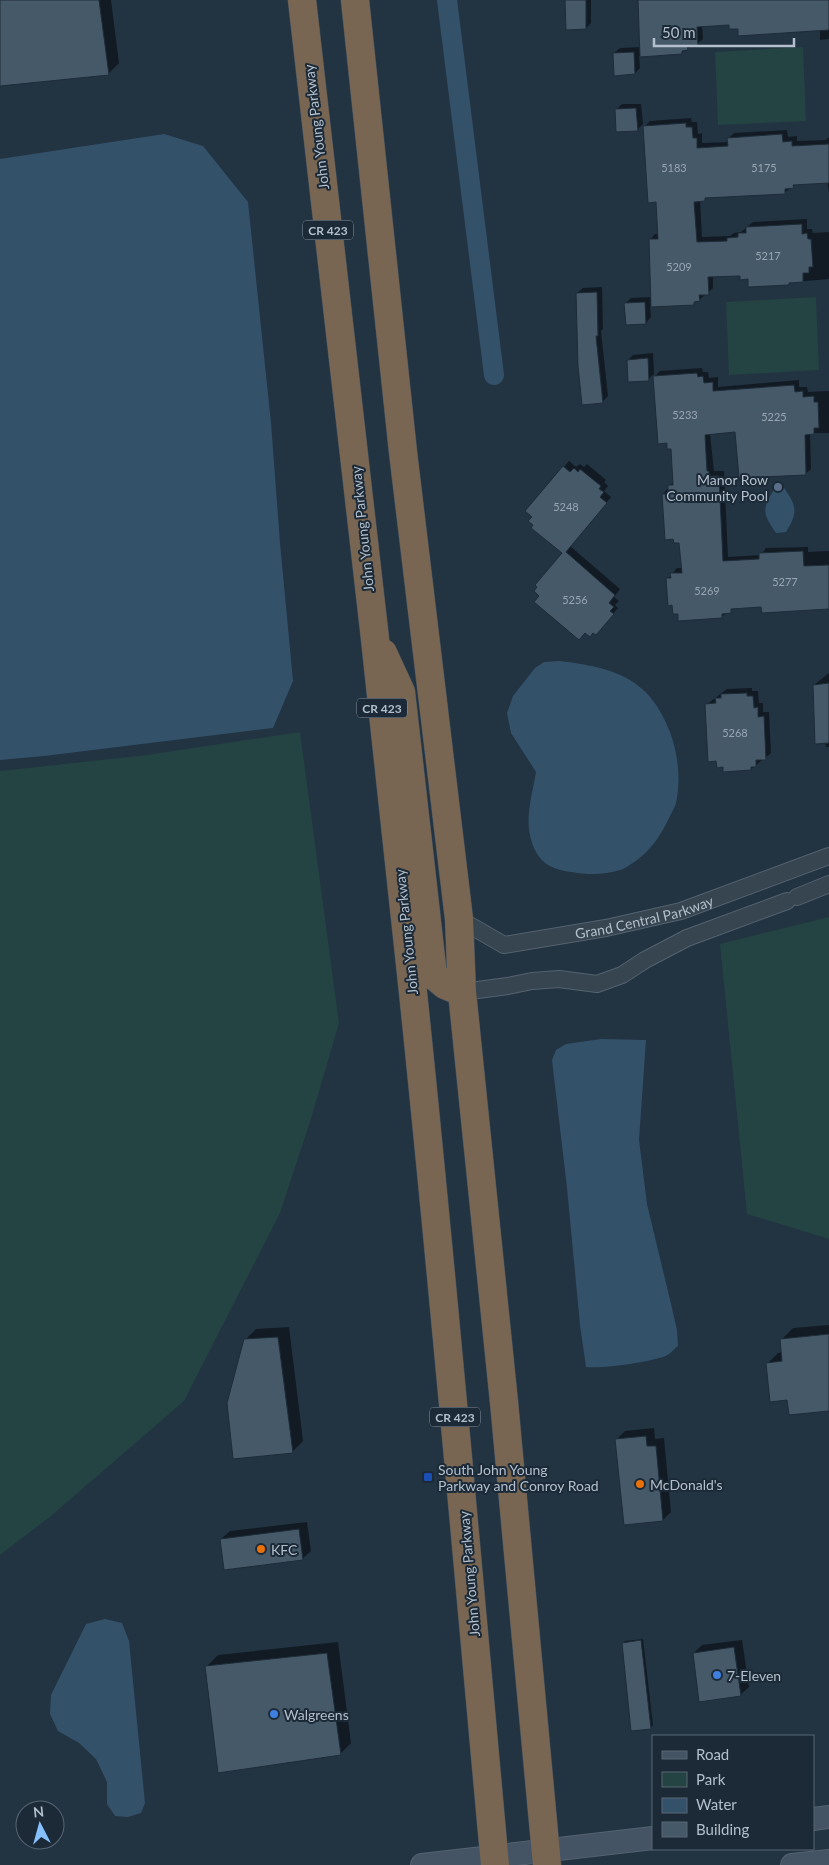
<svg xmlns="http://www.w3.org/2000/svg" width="829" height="1865" viewBox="0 0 829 1865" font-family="Lato,sans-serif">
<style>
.green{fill:#244343}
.water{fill:#34516a}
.shadow{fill:#0007}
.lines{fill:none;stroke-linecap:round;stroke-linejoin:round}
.canal{stroke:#34516a;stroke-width:20}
.building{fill:#465968;stroke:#1e2c39}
.street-casing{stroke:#55626f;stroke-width:18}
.secondary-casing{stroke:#55626f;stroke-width:24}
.highway-casing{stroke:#424f5c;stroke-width:29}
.street{stroke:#374551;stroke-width:16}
.secondary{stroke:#445465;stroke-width:22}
.highway{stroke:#786653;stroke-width:28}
.service-dot{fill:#5c6f8a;stroke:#1c2a37;stroke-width:2}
.transit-dot{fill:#1a4fb4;stroke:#1c2a37;stroke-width:2}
.food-dot{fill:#e8710a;stroke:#1c2a37;stroke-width:2}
.shop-dot{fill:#3f7fe0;stroke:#1c2a37;stroke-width:2}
.labels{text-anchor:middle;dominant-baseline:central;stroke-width:4;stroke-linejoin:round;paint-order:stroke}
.number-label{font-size:11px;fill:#98a6b3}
.shield{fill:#1c2a37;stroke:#86929f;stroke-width:1}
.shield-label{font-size:12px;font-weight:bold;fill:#b3bfcc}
.street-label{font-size:14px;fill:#b3bfcc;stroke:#1c2a37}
.poi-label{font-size:14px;fill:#b3bfcc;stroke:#1c2a37;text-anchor:start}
</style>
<rect width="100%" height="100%" fill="#223342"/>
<path class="green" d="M803,47L806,121L718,125L715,52Z
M816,297L819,370L729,375L726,302Z
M300,732L339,1023L311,1119L280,1213L184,1401L51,1516L0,1555V771L147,755Z
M829,917V1239L747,1214L720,944Z"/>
<path class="water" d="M164,134L203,146L248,202L271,423L280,543L293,681L273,728L44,756L0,760V159Z
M775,488H784C797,506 798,513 786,532L776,533C762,513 762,509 775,488Z
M560,661C614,668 649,677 670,732C678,754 681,779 676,803C675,807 672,812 670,816C661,835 651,851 633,863C629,865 625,869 620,870C605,875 587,875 571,872C551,869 539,863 532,843C524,820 532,796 536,772L511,733L507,713L513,696L535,668L544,662Z
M601,1039L646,1040L639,1140L647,1204L671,1304L677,1330L678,1346C674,1349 670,1354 666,1356C649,1362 603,1369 586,1367L580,1325L567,1188L552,1060L556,1050L566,1044Z
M105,1619L122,1623L129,1641L145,1803L141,1813L128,1817L115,1816L107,1804V1782L96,1759L79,1743L58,1731L50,1714L51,1695L86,1624Z"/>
<path class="shadow" d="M0,0H111L119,63L108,74L0,85Z
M566,0H591V23L586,28Z
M639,0H829V39L820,40V29L739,27L730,24L702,25L703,39L697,44L692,45L681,53L639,56L640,68L635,73L614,53L620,48L641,47Z
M622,104H641L643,124L637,130L616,110Z
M691,118L692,122H697L698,134L702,133V143L729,142L728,139L734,133L787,130L788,137L797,136V141L826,140L829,137V192L827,181L797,183L784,193L707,197L704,200H700L702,237L730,236L734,233L741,232L753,222L807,219V229H812L813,233L829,232V279L750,286L749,278L741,274L713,276V288L699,300L693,303L650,306L651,317L646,323L626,303L631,298L652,297L650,240L655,234H659L657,201L645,126L650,121Z
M602,287L603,329L601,331L608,396L602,402L577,293L583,288Z
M653,353L654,374L648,379L628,360L633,355Z
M702,368L703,372H708L709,378L718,377V387L799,380V387H807L808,392L829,391V433H810L811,469L805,474L736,431L710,434L714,471H724L728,557L761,555L766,548L808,547V552L829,551V608L763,606L735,607L721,617L668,579L677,568H683L680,541L663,494L674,481L672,448L654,377L660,371Z
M569,461L576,467L580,464L584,467L587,464L606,480L604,482L608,486L604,491L611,497L570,546L620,589L614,597L619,601L615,605L618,608L601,628L594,631L563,553L564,467Z
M829,673V747H826L814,685Z
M752,688V691H758L759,703H763V712H769L771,753L751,769L706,705L727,689Z
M829,1325V1410L788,1399L767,1364L778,1353L783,1352L782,1339L793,1328Z
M289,1327L303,1441L292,1452L245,1340L256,1329Z
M654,1428L655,1439L664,1438L671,1512L663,1520L625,1524L616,1440L625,1431Z
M307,1522L311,1551L302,1559L221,1539L230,1531Z
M643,1639L653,1725L650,1728L623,1643L625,1641Z
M742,1640L749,1687L740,1695L694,1653L702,1645Z
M338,1642L351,1743L340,1754L207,1666L218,1655Z"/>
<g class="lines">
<path class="canal" d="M447,0L494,375"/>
</g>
<path class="building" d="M0,0H99L109,75L0,86Z
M565,0H586V29L566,30Z
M638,0H829V30L738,36V29H729V25L697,27L698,46H687L688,50L682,51V54L640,57Z
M634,52L635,74L614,76L613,53Z
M636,108L638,131L616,132L615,109Z
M686,123V127H692L693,138H697V148L728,146L727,138L782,134L783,142L792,141V146L829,144V183L793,185L794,188L785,189V194L705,198V201L694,202L697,242L727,241V238L738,237V233H746V227L802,224V234L807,233L808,239H811L813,267H809V273H803V282L789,283V285L748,287V279L740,280V276L708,277L709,295H699L700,301L694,302V305L651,307L649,239H658L656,202L648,203L643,126Z
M597,292L598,336H596L603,403L582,405L578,366L576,293Z
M645,302L646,324L626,325L624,303Z
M648,358L649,381L628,382L627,360Z
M697,373L698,377L703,376L704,383L713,382V391L794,385L795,392L803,391V397L814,396V402H818L819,428H814V434L805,435L806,475L739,478L735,432L705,435L707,471H709V476H719L723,561L759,559V553L803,551L804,566L829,565V609L762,613L761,607L731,609V613L722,614V618L678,621V614H673L672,605L668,606L666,578H671L670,573H682L679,543H674L673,539L665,540L662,494H668V485H673L671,449H667V443L658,444L653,376Z
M563,466L570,472L574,468L578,472L580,469L601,486L599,489L604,492L600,497L607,503L566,552L615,595L609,603L614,607L610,611L614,614L596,635L593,633L590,637L585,633L579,640L534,602L539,596L534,591L537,587L535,585L562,553L531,528L533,525L528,521L532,517L525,511Z
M829,683V743L815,744L813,685Z
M747,693V696H753L754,708L758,707V717L764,716L766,760H756V767H751V770L723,772V767L717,768L716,761L708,762L705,704L716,703L715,698H721V694Z
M829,1334V1411L789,1415L787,1400L770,1402L766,1363L782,1361L780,1339Z
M278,1337L293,1453L233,1459L227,1403L244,1339Z
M646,1436L647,1446H656L663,1521L624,1525L615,1439Z
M299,1529L303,1560L224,1570L220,1539Z
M641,1640L651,1729L631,1731L622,1643Z
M734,1647L741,1696L699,1702L693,1653Z
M327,1653L341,1755L218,1773L205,1666Z"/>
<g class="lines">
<g class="street-casing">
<g id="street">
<path d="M797,897L829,884"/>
<path id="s1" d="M459,919L504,945L606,928L681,911L829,856"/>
<path d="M462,992L508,986L532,981L559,979L597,984L622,975L645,960L687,938L787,901"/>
</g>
</g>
<g class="secondary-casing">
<path id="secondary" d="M813,1819L829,1817
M422,1865L653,1838
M792,1865L829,1861"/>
</g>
<g class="highway-casing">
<path id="highway" d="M302,0C340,328 378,655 412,983C443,1277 468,1571 495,1865
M355,0L403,452L459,919L462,992L504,1402L547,1865
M383,653L401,692L433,975L445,985L462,992"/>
</g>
<use href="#street" class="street"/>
<use href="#secondary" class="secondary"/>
<use href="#highway" class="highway"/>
</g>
<circle class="service-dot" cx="778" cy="487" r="5"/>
<rect class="transit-dot" x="423" y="1472" width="10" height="10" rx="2.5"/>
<g class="food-dot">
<circle cx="640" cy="1484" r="5"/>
<circle cx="261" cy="1549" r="5"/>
</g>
<g class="shop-dot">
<circle cx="717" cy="1675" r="5"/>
<circle cx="274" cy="1714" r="5"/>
</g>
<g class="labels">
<g class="number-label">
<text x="674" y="167">5183</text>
<text x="764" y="167">5175</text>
<text x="768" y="255">5217</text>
<text x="679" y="266">5209</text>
<text x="685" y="414">5233</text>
<text x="774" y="416">5225</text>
<text x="566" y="506">5248</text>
<text x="785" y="581">5277</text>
<text x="707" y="590">5269</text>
<text x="575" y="599">5256</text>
<text x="735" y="732">5268</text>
</g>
<g class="shield">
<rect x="303" y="220.5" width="50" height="19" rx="4"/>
<rect x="357" y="698.5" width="50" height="19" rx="4"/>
<rect x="430" y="1407.5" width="50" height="19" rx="4"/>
</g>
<g class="shield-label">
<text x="328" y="230">CR 423</text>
<text x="382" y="708">CR 423</text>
<text x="455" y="1417">CR 423</text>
</g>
<g class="street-label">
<text transform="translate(316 127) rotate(-97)">John Young Parkway</text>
<text transform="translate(362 529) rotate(-96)">John Young Parkway</text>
<text stroke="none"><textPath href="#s1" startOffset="195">Grand Central Parkway</textPath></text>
<text transform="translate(406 932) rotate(-96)">John Young Parkway</text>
<text transform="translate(469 1574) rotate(-95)">John Young Parkway</text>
</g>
<g class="poi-label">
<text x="768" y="479" text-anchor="end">Manor Row<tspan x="768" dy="16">Community Pool</tspan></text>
<text x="438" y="1469">South John Young<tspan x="438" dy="16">Parkway and Conroy Road</tspan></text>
<text x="650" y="1484">McDonald's</text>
<text x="271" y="1549">KFC</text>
<text x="727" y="1675">7-Eleven</text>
<text x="284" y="1714">Walgreens</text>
</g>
</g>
<rect x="652" y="1735" width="162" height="115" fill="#1c2a37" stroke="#586673"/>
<rect x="662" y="1751" width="25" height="8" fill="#445465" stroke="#586673"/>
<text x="696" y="1760" font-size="15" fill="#b3bfcc">Road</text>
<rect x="662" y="1772" width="25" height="15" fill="#244343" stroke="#586673"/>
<text x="696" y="1785" font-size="15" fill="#b3bfcc">Park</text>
<rect x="662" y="1798" width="25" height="15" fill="#34516a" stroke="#586673"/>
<text x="696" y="1810" font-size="15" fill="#b3bfcc">Water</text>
<rect x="662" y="1822" width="25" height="15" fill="#465968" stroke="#586673"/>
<text x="696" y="1835" font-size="15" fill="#b3bfcc">Building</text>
<g transform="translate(40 1825) rotate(354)"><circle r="24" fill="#1c2a37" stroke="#586673"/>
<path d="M0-4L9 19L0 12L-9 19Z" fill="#85c1ff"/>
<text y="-8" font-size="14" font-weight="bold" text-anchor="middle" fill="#b3bfcc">N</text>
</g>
<path d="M654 38v8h140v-8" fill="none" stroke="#b3bfcc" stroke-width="2.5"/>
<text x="662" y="38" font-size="15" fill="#b3bfcc" stroke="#1c2a37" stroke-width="4" paint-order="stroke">50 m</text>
</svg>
